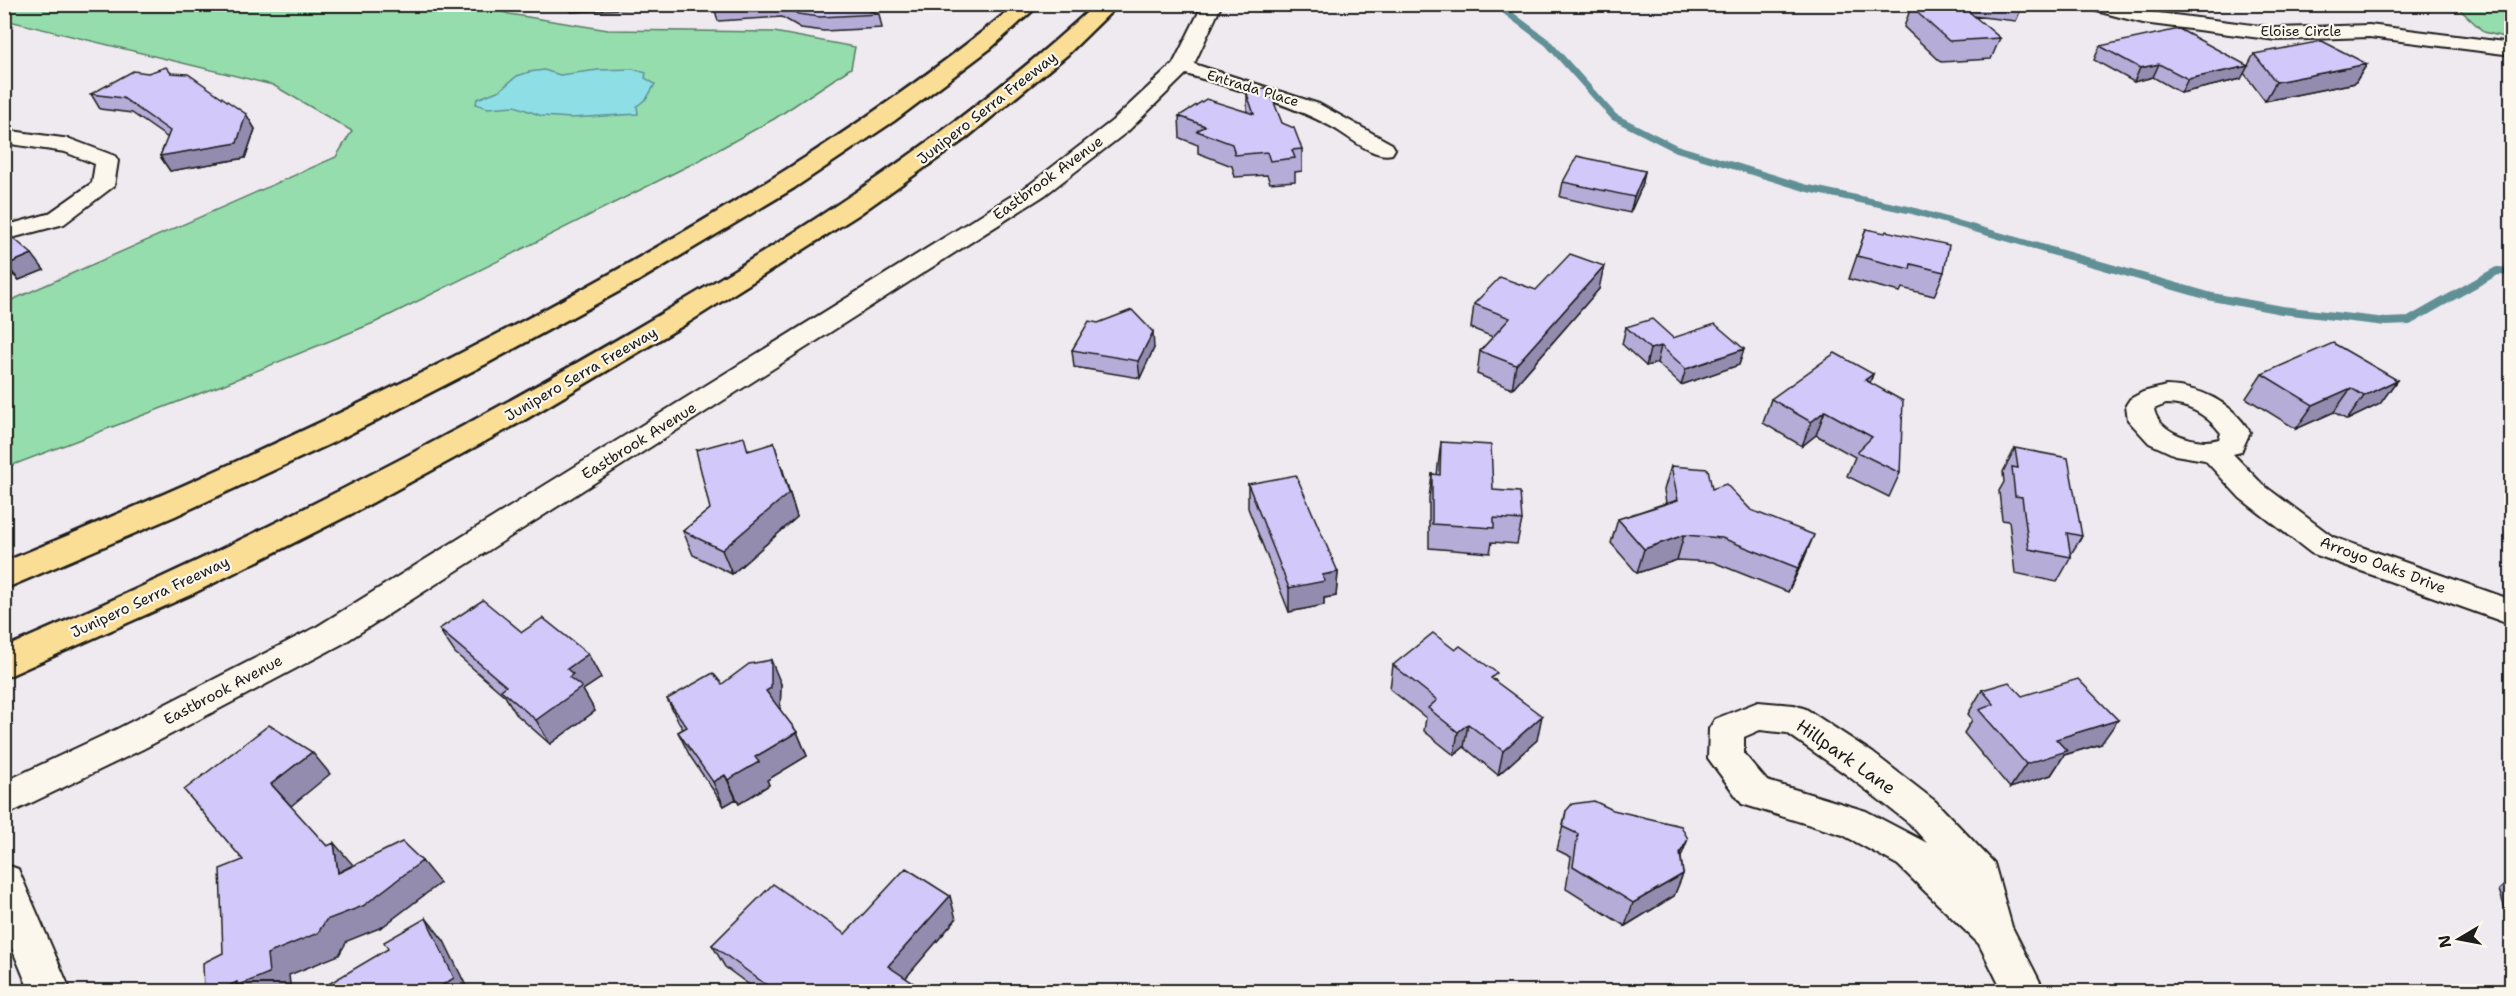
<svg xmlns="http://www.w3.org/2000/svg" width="2516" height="996" viewBox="0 0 2516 996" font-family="'Shantell Sans',sans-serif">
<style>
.green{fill:#95ddac;stroke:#587c64;stroke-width:1.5}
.water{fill:#8ddee5;stroke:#609095;stroke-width:1.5}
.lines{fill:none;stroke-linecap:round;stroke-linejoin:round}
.stream-far1{stroke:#609095;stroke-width:7}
.stream{stroke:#609095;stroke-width:8}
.minor-casing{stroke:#1c1c1c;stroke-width:4}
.motorway-casing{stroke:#1c1c1c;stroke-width:5}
.minor{fill:#fbf7ec;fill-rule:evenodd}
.motorway{fill:#fbde96;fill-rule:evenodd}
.wall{fill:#b5acd7;stroke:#1c1c1c;stroke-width:1.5}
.shaded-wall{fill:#938caf;stroke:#1c1c1c;stroke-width:1.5}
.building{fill:#d2c8fa;stroke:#1c1c1c;stroke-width:1.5}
.labels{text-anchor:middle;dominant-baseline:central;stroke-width:4.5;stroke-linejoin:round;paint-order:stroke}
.far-street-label{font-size:14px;fill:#1c1c1c;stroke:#fbf7ec}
.street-label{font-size:15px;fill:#1c1c1c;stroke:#fbf7ec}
.near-street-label{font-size:18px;fill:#1c1c1c;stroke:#fbf7ec}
</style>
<rect width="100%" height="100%" fill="#efe9f0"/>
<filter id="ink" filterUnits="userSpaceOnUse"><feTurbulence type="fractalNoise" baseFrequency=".0167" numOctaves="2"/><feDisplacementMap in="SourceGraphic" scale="12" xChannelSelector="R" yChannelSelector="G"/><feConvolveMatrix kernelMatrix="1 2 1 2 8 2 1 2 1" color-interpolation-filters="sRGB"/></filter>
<g filter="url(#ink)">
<path class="green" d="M5,5H485L509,14L608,30L774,32L855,47L851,68L774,119L696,162L376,322L222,385L5,468V303L336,157L352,131L273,85L5,20Z
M2455,5H2511V39L2484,32Z"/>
<path class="water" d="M633,69L646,73L645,78L655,84L647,98L637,106L638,114L571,118L542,116L515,106L488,108L476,104L477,99L500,90L517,76L529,72L544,70L560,75L598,70Z"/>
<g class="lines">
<path class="stream-far1" d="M1496,4L1548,43L1614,117L1675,148L1806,188L1910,210L2046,249"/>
<path class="stream" d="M2041,248L2212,297L2282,310L2386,322L2409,321L2497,271L2512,272"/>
<g class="minor-casing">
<path id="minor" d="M1203,4H1222L1194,64L1319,104L1392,144L1395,149L1392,154C1372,159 1348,135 1330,126C1285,102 1235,89 1186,74L1128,131L1045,195L342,644L143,749L4,816V782L117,729L318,626L1029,185L1112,121L1173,64Z
M2083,4H2116L2143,11L2276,28L2369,25L2512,43V55L2369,37L2276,40L2143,23L2085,8Z
M4,130L70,139L115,156L118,161L114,186L64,224L4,240V226L48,214L92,183L95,164L65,152L4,143Z
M2166,386C2201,387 2231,402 2250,432L2241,452L2233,454L2262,484L2333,537L2512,600V625L2311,553L2240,498L2205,460L2175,455L2149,443L2128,420L2126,405L2130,399L2143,392ZM2166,404C2189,404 2207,415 2221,433L2219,439C2198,446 2158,433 2154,409Z
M1758,702L1794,705L1806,709L1873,753L1935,801L1994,863L2012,927L2045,992H2003L1979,944L1898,865L1843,835L1742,804L1708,758L1709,729L1715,719ZM1760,730L1787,733L1847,775L1909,823L1927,843L1866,811L1767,781L1744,754V737Z
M4,864L18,869L71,992H30L4,929Z"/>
</g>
<g class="motorway-casing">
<path id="motorway" d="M1017,4H1040L991,48L894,121L794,188L638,281L486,364L332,443L175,516L4,589V562C201,481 393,392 579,291C732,207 881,116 1017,4Z
M1096,4H1119L1067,55L965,139L858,215L689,322L526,419L359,510L190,595L4,678V648C220,555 429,450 632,331C797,235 956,134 1096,4Z"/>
</g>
<use href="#minor" class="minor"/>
<use href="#motorway" class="motorway"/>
</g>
<path class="wall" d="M568,4H683V6L571,12Z
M715,4H853L879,14L882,28L824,31L801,28L782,17L718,21L714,7Z
M1965,4H2021L2022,7L2016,21L1973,16L2000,38L1991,59L1941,62L1904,27L1911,7L1966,9Z
M2100,46L2241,79L2181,93L2153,77L2134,82L2094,60Z
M2254,54L2367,64L2355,83L2265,101L2244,73Z
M148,73H171L246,114L255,129L245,158L170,171L160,156L168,138L132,113L100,109L91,94Z
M1247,94L1282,123L1302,149V171L1295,172V181L1270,183L1267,175L1235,177L1232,166L1198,153V145L1180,138L1179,116L1247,112Z
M1645,171L1642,186L1630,213L1560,197L1563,182Z
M1866,229L1944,272L1934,296L1902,288L1900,292L1849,279Z
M4,239L44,270L19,280L4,268Z
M1599,289L1512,389L1477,374L1480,351L1493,337L1471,328L1474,304L1536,290Z
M1626,327L1673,338L1744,349L1739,365L1681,385L1657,363L1646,366L1622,344Z
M1154,348L1140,378L1074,367L1072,350Z
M1873,374L1870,383L1900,473L1889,497L1847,476L1855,457L1816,435L1802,446L1763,423L1771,399Z
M2262,374L2397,380L2380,404L2347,420L2334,412L2296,429L2246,398Z
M1441,442L1493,490L1522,520L1517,544L1492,542L1490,553L1429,548V498L1432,474L1437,475L1438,466Z
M2015,448L2082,536L2071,554V557L2057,582L2015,573L2009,521L2002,520L1999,491L2004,482L2003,472Z
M749,450L782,467L797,517L732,574L693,555L683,531L710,509Z
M1671,466L1751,510L1804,559L1788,592L1713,562L1677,560L1637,573L1611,543L1618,519L1666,503L1664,490Z
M1248,484L1338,572L1336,596L1324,598V605L1289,612L1248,508Z
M439,629L522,632L588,654L601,678L583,690L595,711L550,744L516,714L505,696L455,653Z
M1393,665L1495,680L1537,740L1498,775L1464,747L1454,755L1424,731L1426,718L1390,689Z
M722,684H781L780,710L797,732L807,756L767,780L769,785L739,804L736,799L724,806L690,756L678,732L683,729L679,723L667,699Z
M1982,690L2022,696L2101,744L2064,755L2051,775L2010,788L1964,733L1972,720L1968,714Z
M1566,811L1681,857L1683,874L1674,896L1625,926L1566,889L1571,857L1557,850Z
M2511,879V927L2499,890Z
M956,919L905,978L919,987L921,992H759L725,967L712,945L845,934Z"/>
<path class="shaded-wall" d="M2159,64L2153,77L2134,82L2140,68Z
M2367,64L2355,83L2265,101L2276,82Z
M2248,66L2241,79L2181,93L2188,79Z
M246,114L255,129L245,158L170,171L160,156Z
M1645,171L1642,186L1630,213L1634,197Z
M32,254L44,270L19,280L6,265Z
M1604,266L1599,289L1512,389L1516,365Z
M1153,332L1154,348L1140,378L1138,361Z
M1661,346L1657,363L1646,366L1650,349Z
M1744,349L1739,365L1681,385L1686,369Z
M1873,374L1864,398L1865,380Z
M2397,380L2380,404L2347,420L2364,396Z
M2351,388L2334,412L2296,429L2313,405Z
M1825,411L1816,435L1802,446L1811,422Z
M774,443L797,517L732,574L722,550Z
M1684,535L1677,560L1637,573L1644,549Z
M1814,535L1804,559L1788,592L1798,568Z
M1338,572L1336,596L1324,598V605L1289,612V588L1322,575Z
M588,654L601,678L583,690L595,711L550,744L536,720L569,677L567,669Z
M771,660L781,684L780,712L766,691Z
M1542,716L1537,740L1498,775L1503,751Z
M2118,720L2101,744L2064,755L2051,775L2010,788L2026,764L2056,739Z
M1468,724L1464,747L1454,755L1458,732Z
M797,732L807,756L767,780L769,785L739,804L728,780L755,757Z
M312,752L330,774L291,806L271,784Z
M725,775L736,799L724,806L713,782Z
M1688,839L1679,862L1680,853Z
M334,843L353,865L338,873Z
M422,861L440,883L382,927L347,941L339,955L289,975L291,992H216L267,954Z
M1683,874L1674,896L1625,926L1633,903Z
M950,896L956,919L897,988L888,966Z
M426,918L444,941L469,992H432Z"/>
<path class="building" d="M715,4H752L714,7Z
M782,4H853L879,14L820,17L798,14Z
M1960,4L2000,38L1949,41L1911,7Z
M1995,4H2021L2022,7Z
M2179,29L2248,66L2188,79L2159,64L2140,68L2100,46Z
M2322,41L2367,64L2276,82L2254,54Z
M166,67L171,73L188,74L246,114L237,143L160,156L170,131L123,98L91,94L133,71L148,73Z
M1268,87L1282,123L1294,128L1302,149L1292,150L1295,158L1270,161L1267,152L1235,155L1232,144L1197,131L1205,126L1179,116L1206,99L1254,114L1247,94Z
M1577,156L1645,171L1634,197L1563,182Z
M1866,229L1885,233L1886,231L1949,245L1944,272L1911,264L1910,269L1857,256Z
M12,237L32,254L6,265L4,263V239Z
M1570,254L1604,266L1516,365L1480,351L1510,318L1474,304L1500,277L1536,290Z
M1132,310L1153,332L1138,361L1072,350L1089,321L1098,323Z
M1652,319L1673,338L1715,324L1744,349L1686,369L1661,346L1650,349L1626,327Z
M2333,343L2397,380L2364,396L2351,388L2313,405L2262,374Z
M1835,353L1873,374L1865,380L1903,401L1900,473L1857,452L1872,437L1825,411L1811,422L1771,399Z
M744,437L748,451L774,443L789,493L722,550L683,531L710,509L696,450Z
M1441,442L1491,445L1493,490L1520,492L1522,520L1494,518V528L1432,524V474L1440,475Z
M2015,448L2068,458L2082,536L2067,533L2071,557L2029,549L2022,497L2015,496L2012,467L2018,468Z
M1671,466L1708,469L1712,489L1726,484L1751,510L1814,535L1798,568L1722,538L1684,535L1644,549L1618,519L1678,500Z
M1296,475L1338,572L1322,575L1325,581L1289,588L1248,484Z
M483,600L522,632L543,618L588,654L567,669L573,674L569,677L582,687L536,720L501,690L506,686L439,629Z
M1433,633L1455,650L1460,646L1497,673L1491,678L1542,716L1503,751L1468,724L1458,732L1428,708L1437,700L1393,665Z
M771,660V688L766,691L797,732L755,757L759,762L728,780L725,775L713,782L678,732L687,727L667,699L713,673L722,684L749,664Z
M2078,679L2118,720L2056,739L2067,751L2026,764L1979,710L1994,704L1982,690L2009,682L2022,696Z
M269,725L312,752L271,784L327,846L334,843L338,873L402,842L422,861L363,906L326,920L318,933L267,954L269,973L237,986V982L216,992H204L203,963L223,953L220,869L243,860L184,790Z
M1594,801L1613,810L1681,826L1688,839L1680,853L1683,874L1633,903L1573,866L1578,834L1563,827L1566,811L1572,804Z
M906,868L950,896L888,966L919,987L916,992H776L712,945L773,884L845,934Z
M426,918L454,978L432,992H315L388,949L384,942Z"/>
</g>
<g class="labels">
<g class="far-street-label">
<text x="2301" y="31">Eloise Circle</text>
<text transform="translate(1253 88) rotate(17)">Entrada Place</text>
</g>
<g class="street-label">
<text transform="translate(987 108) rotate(-38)">Junipero Serra Freeway</text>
<text transform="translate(1048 178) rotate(-36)">Eastbrook Avenue</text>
<text transform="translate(581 374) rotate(-30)">Junipero Serra Freeway</text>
<text transform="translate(639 441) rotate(-32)">Eastbrook Avenue</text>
<text transform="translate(2383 565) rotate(21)">Arroyo Oaks Drive</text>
<text transform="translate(150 597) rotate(-25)">Junipero Serra Freeway</text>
<text transform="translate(223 690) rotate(-28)">Eastbrook Avenue</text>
</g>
<g class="near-street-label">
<text transform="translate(1846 757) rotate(35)">Hillpark Lane</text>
</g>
</g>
<rect width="2516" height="996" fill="none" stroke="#fbf7ec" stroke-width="24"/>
<rect x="12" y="12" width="2492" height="972" fill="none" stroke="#1c1c1c" stroke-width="2" filter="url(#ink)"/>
<g transform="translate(2459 939) rotate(260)" stroke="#fbf7ec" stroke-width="4.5" paint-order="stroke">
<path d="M0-4.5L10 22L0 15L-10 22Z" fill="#1c1c1c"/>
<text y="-9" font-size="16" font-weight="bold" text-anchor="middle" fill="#1c1c1c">N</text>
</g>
</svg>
